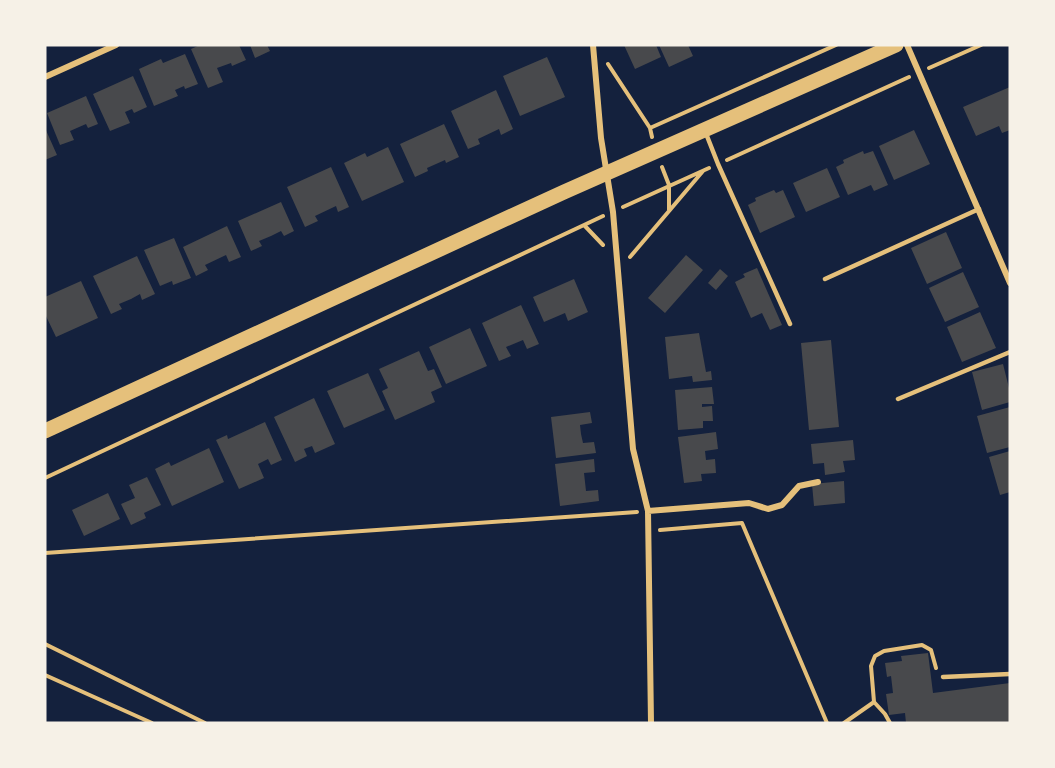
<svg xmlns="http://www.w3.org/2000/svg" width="1055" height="768" viewBox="0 0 1055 768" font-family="Jost,sans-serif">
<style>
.building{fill:#48494c}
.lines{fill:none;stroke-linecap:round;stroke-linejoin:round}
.path{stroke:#e5c07b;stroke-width:4}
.service{stroke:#e5c07b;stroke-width:4.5}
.minor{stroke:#e5c07b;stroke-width:6}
.primary{stroke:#e5c07b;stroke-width:15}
</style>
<rect width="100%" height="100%" fill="#14213d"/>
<path class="building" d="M200,45H239L246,60L232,66L231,63L217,68L223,82L208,88L191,49Z
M250,45H267L270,51L255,58Z
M624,45H656L661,57L635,69Z
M659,45H688L693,56L669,67Z
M185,54L198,84L185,89L184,86L175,90L178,96L154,106L139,69L161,59L163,63Z
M547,57L565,97L520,116L503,76Z
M133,76L147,107L134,113L132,109L125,112L130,123L110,131L93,94Z
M1010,87V130L1002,133L999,126L976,136L963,107Z
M496,90L513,129L501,135L499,129L478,139L480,144L468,149L451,111Z
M86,96L98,124L88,128L86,124L70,131L74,140L60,145L47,113Z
M444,124L459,157L446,163L445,160L427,168L428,171L415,177L400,144Z
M45,128L57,155L45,160Z
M914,130L930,164L894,180L879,146Z
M388,147L404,182L362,201L344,163L365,153L367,157Z
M863,151L864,154L873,151L888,185L874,191L871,185L848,195L836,167L844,163L843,160Z
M331,167L349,207L338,212L336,206L315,216L318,221L305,227L287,187Z
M827,168L840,197L806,212L793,183Z
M774,190L776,193L783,190L795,217L760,233L748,205L756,201L755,198Z
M281,202L294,231L284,236L281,231L271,236L259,241L262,246L251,251L238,221Z
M227,226L241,257L229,262L226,255L205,265L208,270L196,276L183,247Z
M946,232L962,268L927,284L911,248Z
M174,238L191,278L173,285L172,281L160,286L144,250Z
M686,255L703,270L665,313L648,298Z
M137,256L155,294L142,300L140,294L131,299L119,304L122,309L111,314L93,276Z
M757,268L782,325L770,330L762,313L751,318L735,282L745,277L743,274Z
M720,269L728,276L716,290L708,283Z
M963,272L979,307L945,322L929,288Z
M574,279L588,312L568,321L565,313L544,322L533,297Z
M81,281L98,318L56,337L45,314V297Z
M521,305L539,344L527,349L523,340L506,347L511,356L499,361L482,323Z
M980,312L996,348L962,362L947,327Z
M470,328L487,366L446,384L429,347Z
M699,333L706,372L711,371L712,380L693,382L692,376L669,379L665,337Z
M831,340L839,427L809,430L801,343Z
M419,351L428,371L434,369L442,387L431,392L435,402L395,420L382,391L388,388L379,369Z
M1003,364L1010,392V402L982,410L972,372Z
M368,373L385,410L344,428L327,391Z
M712,387L714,404H702V407L712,406L713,421H703V428L678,430L675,390Z
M314,398L335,444L315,453L312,446L304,449L307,456L295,462L274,417Z
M1010,407V447L987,453L977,416Z
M590,412L592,423L580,425L581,434L583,443L594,442L596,453L556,458L551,417Z
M265,422L282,460L271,465L268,459L258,464L264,478L239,489L216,440L227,435L228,439Z
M716,432L718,449L705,451L706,460L715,459L716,473L701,474L702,481L684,483L678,437Z
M853,440L855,460L843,461L845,472L825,475L824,463L813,464L811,444Z
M209,448L224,482L172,506L155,469L169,462L171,466Z
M1010,451V492L1000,495L989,457Z
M594,459L595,472L584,473L586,491L598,490L599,501L560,506L555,464Z
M147,477L161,505L144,513L146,518L131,525L121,504L135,498L129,485Z
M844,481L845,503L814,506L812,484Z
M108,493L120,519L84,536L72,510Z
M928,653L933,693L1010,683V723H906L905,713L889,715L886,694L893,693L891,676L887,677L885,663L902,661L901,656Z"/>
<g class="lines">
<path class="path" d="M608,64L650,128L652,137
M929,68L981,45
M650,128L836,45
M727,160L909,77
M662,167L669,185V210
M623,207L709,168
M584,225L603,216
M630,257L703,171
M45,478L584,225L603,245
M660,530L742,523L827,723
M45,553L637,512
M45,644L205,723
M45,675L152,723
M874,702L885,714L890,723
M844,723L874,702L871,666L875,656L884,651L922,645L931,650L936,668"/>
<path class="service" d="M705,131L718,164L790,324
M825,279L979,209
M898,399L1010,352
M943,677L1010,674"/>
<path class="minor" d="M593,45L601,138L613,212L633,449L648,511L651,723
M907,45L1010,283
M45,77L116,45
M648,511L749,503L768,509L782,505L799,486L818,482"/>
<path class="primary" d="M45,431L564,192L896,45"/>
</g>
<rect width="1055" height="768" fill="none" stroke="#f6f1e7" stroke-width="93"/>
</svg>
